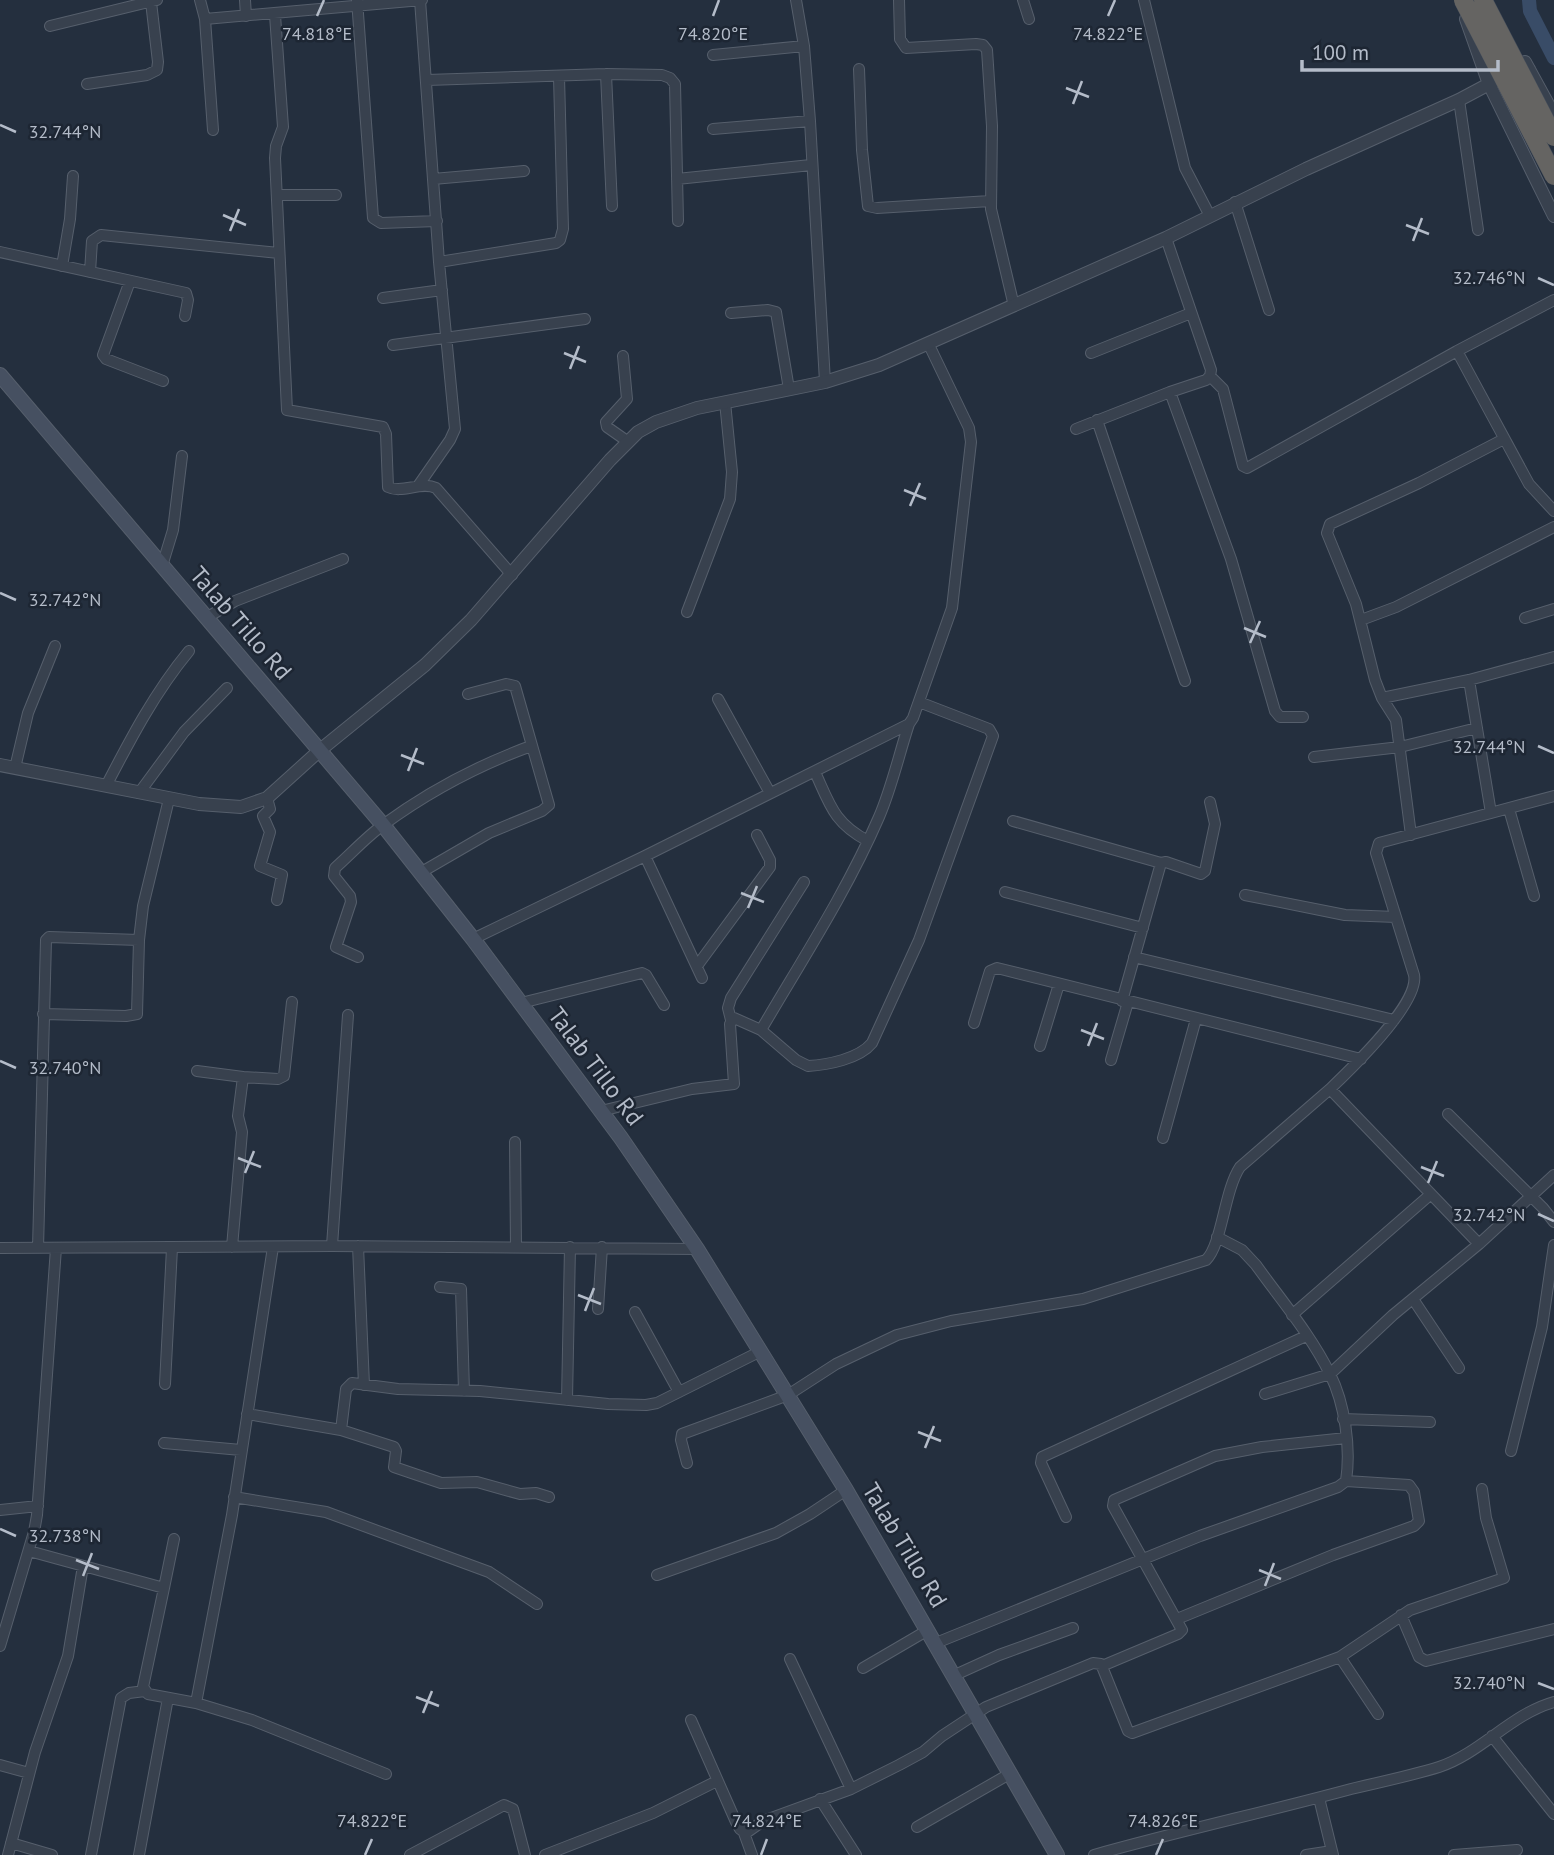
<svg xmlns="http://www.w3.org/2000/svg" width="1554" height="1855" viewBox="0 0 1554 1855" font-family="'PT Sans',sans-serif">
<style>
.lines{fill:none;stroke-linecap:round;stroke-linejoin:round}
.canal{stroke:#394c67;stroke-width:14}
.minor-casing{stroke:#565f6c;stroke-width:12}
.tertiary-casing{stroke:#565f6c;stroke-width:14}
.secondary-casing{stroke:#565f6c;stroke-width:16}
.minor{stroke:#38414e;stroke-width:10}
.tertiary{stroke:#38414e;stroke-width:12}
.secondary{stroke:#465061;stroke-width:14}
.trunk-bridge-casing{stroke:#434c59;stroke-width:19;stroke-linecap:butt}
.trunk-bridge{stroke:#656462;stroke-width:18}
.ticks{fill:none;stroke:#b4bcc9;stroke-width:2.5}
.labels{text-anchor:middle;dominant-baseline:central;stroke-width:5;stroke-linejoin:round;paint-order:stroke}
.street-label{font-size:24px;fill:#b4bcc9;stroke:#1d2633}
.ticks-label{font-size:18px;text-anchor:middle;fill:#b4bcc9;stroke:#1d2633;stroke-width:5;stroke-linejoin:round;paint-order:stroke}
</style>
<rect width="100%" height="100%" fill="#242f3e"/>
<g class="lines">
<path class="canal" d="M1529,0L1530,11L1554,58"/>
<g class="minor-casing">
<path id="minor" d="M200,0L205,19L213,130
M245,0L246,16
M357,0L373,218L381,223L437,221
M796,0L804,46L810,121L825,382
M899,0L900,39L906,48L976,44L983,45L987,50L992,126L991,209L1014,306
M1023,0L1029,19
M1144,0L1185,168L1210,216
M275,15L283,127L276,146L275,158L287,410L383,427L386,434L388,487C402,494 421,481 436,488L512,575
M205,19L422,0
M50,26L157,0
M713,55L804,46
M859,69L862,150L868,206L877,208L990,201
M606,74L612,206
M427,80L606,74L662,75L670,78L675,84L678,221
M87,84L147,75L157,70L158,62L151,2
M1459,100L1478,230
M713,129L810,121
M433,179L524,171
M677,179L811,165
M278,195H336
M1235,202L1269,310
M0,252L186,293L188,300L185,316
M439,262L556,243L560,240L563,229L559,77
M62,266L70,219L73,176
M90,272L92,241L101,235L279,253
M130,281L103,355L106,359L163,381
M383,298L442,290
M731,313L768,310L776,312L789,389
M393,345L585,319
M1457,351L1529,484L1554,511
M1091,353L1191,313
M623,356L627,399L606,422L607,427L627,441
M1210,376L1223,389L1243,466L1247,468L1457,351L1554,300
M1170,392L1231,559L1275,711L1280,717H1303
M1097,420L1185,681
M1076,429L1170,392L1206,380L1210,376L1211,370L1166,238
M418,486L450,440L455,429L439,262L420,0
M162,566L173,530L182,456
M687,612L730,499L732,472L725,402
M206,618L235,601L343,559
M1525,618L1554,609
M1361,620L1396,607L1554,527
M1469,680L1491,813
M1382,698L1469,680L1554,657
M718,699L770,793
M1314,757L1400,747L1477,728
M15,768L28,713L55,646
M815,772C830,805 834,823 868,841
M106,786C131,738 155,692 189,651
M139,793L184,732L227,688
M267,798L270,809L263,816L270,832L260,866L282,875L277,900
M1509,809L1534,896
M1013,821L1161,863
M1411,835L1396,720L1382,698L1375,680L1356,604L1327,533L1330,524L1419,483L1504,439
M645,856L702,978
M420,873L489,833L542,811L549,805L515,686L506,684L468,694
M1005,892L1143,928
M1245,895L1345,915L1396,917
M473,939L645,856L909,724L913,718L952,608L971,442L969,428L929,345
M358,957L336,947L351,902L350,896L334,876L335,868C351,854 366,837 383,825C428,792 479,765 531,746
M1134,957L1394,1020
M697,966L770,867V860L757,835
M1122,1001L1161,863L1166,862L1201,874L1205,871L1215,824L1210,802
M521,1003L642,973L646,975L664,1005
M43,1014L126,1016L137,1014L139,940L143,906L169,799
M731,1020L728,1008L731,998L804,882
M974,1023L990,971L997,968L1361,1059
M761,1030C802,960 847,891 879,817C892,787 899,754 909,724
M1040,1046L1059,984
M1111,1060L1128,1002
M197,1071L243,1077
M1330,1089C1351,1069 1420,1003 1414,975L1376,853L1379,843L1554,796
M601,1111L692,1089L734,1084L730,1024L734,1018L761,1030L796,1060L808,1066C827,1065 859,1059 872,1043L919,940L993,736L989,729L919,702
M1448,1114L1543,1208L1554,1222
M1163,1138L1196,1019
M515,1142L516,1247
M332,1246L348,1015
M358,1246L364,1385
M232,1247L242,1132L238,1116L243,1077L278,1079L284,1076L292,1002
M0,1248L332,1246L697,1249
M38,1248L46,940L49,937L139,940
M440,1287L461,1289L464,1391
M1413,1299L1459,1368
M598,1309L602,1247
M635,1312L679,1392
M1292,1315L1431,1194
M165,1384L172,1248
M1265,1394L1330,1374L1393,1315L1479,1244L1554,1175
M567,1400L570,1247
M247,1414L341,1430L346,1389L352,1383L398,1389L480,1391L608,1404L646,1405L657,1403L761,1351
M1343,1419L1430,1422
M341,1430L394,1447L396,1451L394,1467L441,1483L477,1482L520,1494L536,1493L549,1497
M164,1443L241,1450
M1511,1451L1542,1327L1554,1245
M687,1463L681,1440L682,1434L788,1395L836,1364L897,1335L951,1321L1083,1299L1206,1260C1222,1245 1224,1191 1240,1167L1330,1089L1479,1244
M234,1497L326,1512L489,1572L537,1604
M0,1510L38,1506
M1066,1517L1041,1463L1042,1457L1306,1336
M29,1551L164,1588L143,1687L148,1694L196,1703L252,1720L386,1774
M657,1575L776,1533L810,1514L846,1490
M164,1588L174,1539
M1401,1615L1419,1657L1426,1661L1554,1629
M1177,1619L1333,1555L1414,1526L1419,1521L1414,1492L1409,1485L1346,1481
M936,1643L1200,1536L1338,1487L1346,1481C1351,1448 1345,1404 1330,1374C1311,1335 1281,1300 1256,1265L1242,1250L1217,1237
M0,1646L34,1532L37,1515L56,1248
M1340,1657L1378,1714
M790,1659L851,1789
M1102,1666L1178,1634L1182,1630L1113,1506L1114,1500L1215,1456L1262,1447L1346,1438
M863,1668L928,1630
M955,1675L999,1655L1073,1628
M196,1703L232,1515L273,1247
M691,1720L736,1822L740,1829L746,1833L763,1821L851,1789L899,1765L923,1752L942,1736L986,1707L1093,1663L1101,1664L1128,1731L1132,1733L1340,1657L1410,1610L1504,1578L1486,1518L1482,1489
M1492,1736L1554,1814
M0,1765L29,1773
M1319,1798L1333,1855
M820,1799L856,1855
M917,1827L1011,1773
M744,1833L752,1855
M11,1843L52,1855
M8,1855L35,1752L68,1656L83,1566
M91,1855L121,1698L129,1693L145,1691
M139,1855L168,1698
M410,1855L504,1805L513,1809L525,1855
M545,1855L653,1813L717,1781
M1094,1855C1179,1831 1266,1812 1351,1789C1380,1782 1410,1776 1439,1767C1481,1753 1511,1714 1554,1702
M1306,1855L1332,1851
M1454,1855L1517,1850"/>
</g>
<g class="tertiary-casing">
<path id="tertiary" d="M1466,19L1489,84L1554,216
M1525,62L1554,115
M0,765L199,804L241,807L267,798L319,751L425,665L471,620L610,460L638,432L656,422L697,408L825,382L879,365L1166,238L1306,169L1459,100L1489,84L1529,69"/>
</g>
<g class="secondary-casing">
<path id="secondary" d="M0,375L383,825L473,939L621,1138L697,1249L846,1490L1057,1855"/>
</g>
<use href="#minor" class="minor"/>
<use href="#tertiary" class="tertiary"/>
<use href="#secondary" class="secondary"/>
<g class="trunk-bridge-casing">
<path id="trunk-bridge" d="M1463,0L1554,176
M1483,0L1554,137"/>
</g>
<use href="#trunk-bridge" class="trunk-bridge"/>
</g>
<path class="ticks" d="M317,16L324,0M713,16L719,0M1108,16L1115,0M1066,88L1089,97M1073,104L1082,81M0,125L16,132M223,215L246,225M1406,225L1429,234M230,231L239,209M1413,241L1422,218M1538,278L1554,285M564,353L586,362M570,369L579,346M904,490L926,499M910,506L920,483M0,593L16,600M1244,628L1266,637M1250,643L1260,621M1538,746L1554,753M401,755L424,764M408,771L417,748M741,893L764,902M748,908L757,886M1081,1030L1104,1039M1088,1046L1097,1023M0,1061L16,1068M238,1158L261,1167M1421,1167L1444,1176M245,1173L254,1151M1428,1183L1437,1161M1538,1214L1554,1221M578,1295L601,1304M585,1311L594,1288M918,1432L941,1441M925,1448L934,1426M0,1529L16,1536M76,1560L99,1569M1259,1570L1281,1579M83,1576L92,1553M1265,1586L1274,1563M1538,1683L1554,1689M416,1697L439,1706M423,1713L432,1691M365,1855L372,1839M761,1855L767,1839M1156,1855L1163,1839"/>
<g class="labels">
<g class="street-label">
<text transform="translate(241 623) rotate(49)">Talab Tillo Rd</text>
<text transform="translate(596 1066) rotate(53)">Talab Tillo Rd</text>
<text transform="translate(905 1545) rotate(59)">Talab Tillo Rd</text>
</g>
</g>
<g class="ticks-label">
<text x="713" y="40">74.820°E</text>
<text x="317" y="40">74.818°E</text>
<text x="1108" y="40">74.822°E</text>
<text x="65" y="138">32.744°N</text>
<text x="1489" y="284">32.746°N</text>
<text x="65" y="606">32.742°N</text>
<text x="1489" y="753">32.744°N</text>
<text x="65" y="1074">32.740°N</text>
<text x="1489" y="1221">32.742°N</text>
<text x="65" y="1542">32.738°N</text>
<text x="1489" y="1689">32.740°N</text>
<text x="372" y="1827">74.822°E</text>
<text x="767" y="1827">74.824°E</text>
<text x="1163" y="1827">74.826°E</text>
</g>
<path d="M1302 60v10h196v-10" fill="none" stroke="#b4bcc9" stroke-width="3.5"/>
<text x="1312" y="60" font-size="21" fill="#b4bcc9" stroke="#1d2633" stroke-width="5" paint-order="stroke">100 m</text>
</svg>
